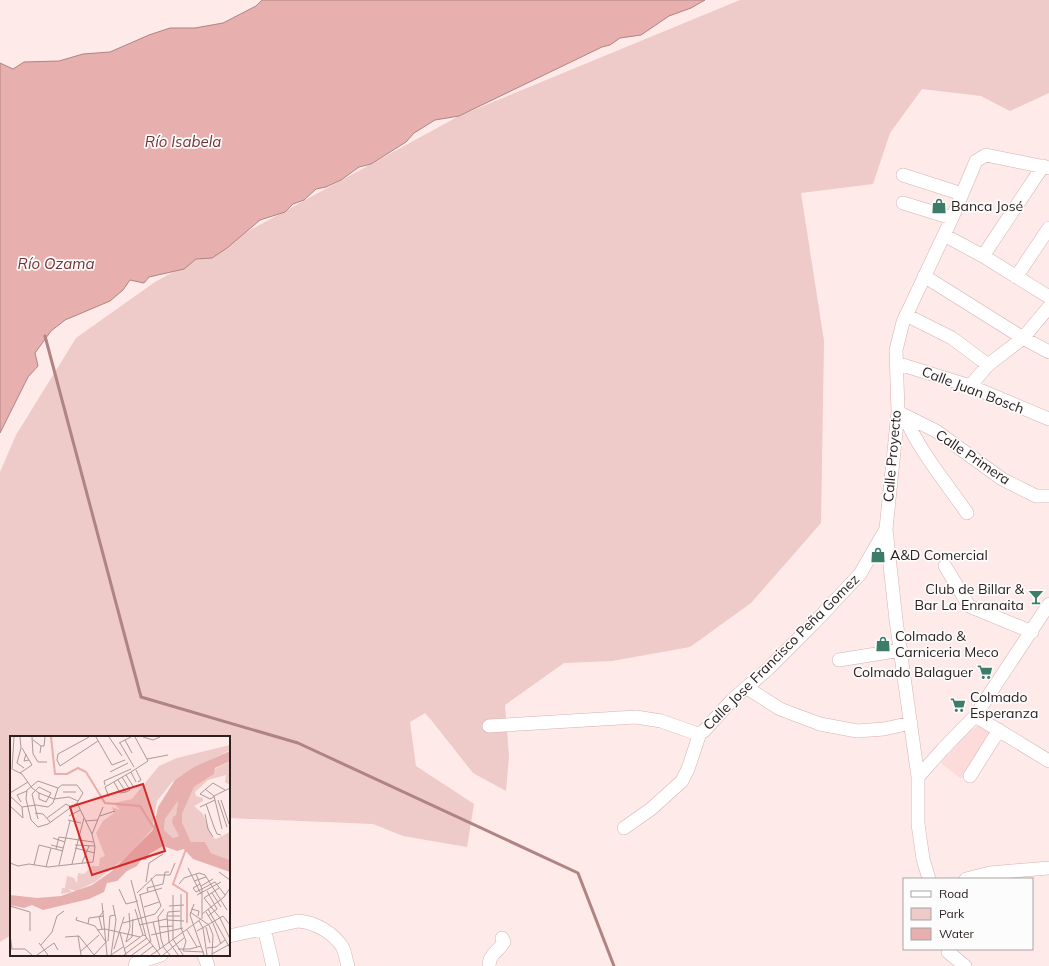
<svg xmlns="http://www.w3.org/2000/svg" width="1049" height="966" viewBox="0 0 1049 966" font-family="Mulish,sans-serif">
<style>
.built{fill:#fddbda}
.green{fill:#eecac8}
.water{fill:#e7afad;stroke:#af8483}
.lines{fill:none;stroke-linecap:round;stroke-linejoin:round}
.stream{stroke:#af8483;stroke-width:3}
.minor-casing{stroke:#d3b3b2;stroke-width:14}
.minor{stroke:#fff;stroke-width:13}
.labels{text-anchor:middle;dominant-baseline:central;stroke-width:3.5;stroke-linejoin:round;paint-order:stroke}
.poi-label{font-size:14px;fill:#2d2120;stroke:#fcfcfc;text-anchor:start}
.street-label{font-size:14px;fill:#2d2120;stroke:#fcfcfc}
.water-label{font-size:15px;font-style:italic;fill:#763233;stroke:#fcfcfc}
.inset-river{fill:none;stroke:#e7afad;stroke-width:2}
.inset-road{fill:none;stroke:#aa9a98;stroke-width:1}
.view{fill:#d62828;fill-opacity:0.15;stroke:#d62828;stroke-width:2}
.inset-edge{fill:none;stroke:#2d2120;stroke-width:2}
</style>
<rect width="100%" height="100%" fill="#feeae8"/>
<path class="built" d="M979,726L993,732L961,779L941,763L970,730Z"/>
<path class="green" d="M740,0H1049V93L1010,111L981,96L922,89L890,133L873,184L801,193L824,341L821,523L751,603L690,647L612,661L564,663L505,705L509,756L506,791L473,773L432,721L425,713L410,722L416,766L474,804L467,847L403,836L373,824L229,818V737H11V935L0,942V472L16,435L76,338L155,282L459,116Z"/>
<path class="water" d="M262,0H705L691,8L669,16L641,35L620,38L610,45L602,47L459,116L435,120L414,133L406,142L371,164L359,167L341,180L326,187L316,189L304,200L293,204L285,212L260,220L227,248L212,258L196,259L184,269L149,277L144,283L130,280L123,290L110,301L65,320L51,331L35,353L38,366L28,377L0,433V63L13,69L24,62L59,61L83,54L110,52L149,35L170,28H195L223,23L256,6Z"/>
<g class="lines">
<path class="stream" d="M45,336L141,697L298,743L578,873L614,966"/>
<g class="minor-casing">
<path id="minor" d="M903,175L962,194
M903,203L952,218
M944,235L983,256L1049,297
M983,256L1043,166
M924,276L1023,338L1049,352
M1016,277L1049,228
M906,315L952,338L988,365
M896,363L970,386L1049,419
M970,386L988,365L1023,338L1049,307
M898,412L936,431L1002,479L1036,496H1049
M904,415C919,451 945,481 967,513
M945,566L969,606L1032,632
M839,660L901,650
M747,688L780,709L820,724L857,731L884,729L911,723
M975,716L1049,761
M489,726L636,717L661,721L695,733H700
M700,733L704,731L732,700L768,669L814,623L860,574L886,529
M970,776L999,730
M918,777L943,749L975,716L1049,604
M624,828L651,809L682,781L688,769L700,733
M929,879L923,859L918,824V777L896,620L886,529L898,412L896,350L903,322L952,218L976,161L986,155L1049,168
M966,879L990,873L1049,868
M264,928L273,966
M229,936L298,921C315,922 334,933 343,948C345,953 346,960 348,966
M948,952L965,966
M204,955L208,966
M135,966L136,963L161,955
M489,966C489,954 498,952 504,942L502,938"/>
</g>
<use href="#minor" class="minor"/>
</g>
<defs>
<g id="shop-bare" transform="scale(1.2)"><path d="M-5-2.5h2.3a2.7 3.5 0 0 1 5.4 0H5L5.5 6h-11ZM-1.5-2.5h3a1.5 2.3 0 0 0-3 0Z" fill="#3d7c69" stroke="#fcfcfc" stroke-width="2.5" paint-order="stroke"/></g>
<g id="bar-bare" transform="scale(1.2)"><path d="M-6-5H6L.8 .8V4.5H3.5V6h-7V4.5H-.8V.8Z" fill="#3d7c69" stroke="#fcfcfc" stroke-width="2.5" paint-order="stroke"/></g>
<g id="supermarket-bare" transform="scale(1.2)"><path d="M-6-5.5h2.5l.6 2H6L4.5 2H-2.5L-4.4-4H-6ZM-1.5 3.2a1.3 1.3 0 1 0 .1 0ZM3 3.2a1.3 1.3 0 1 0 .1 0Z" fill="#3d7c69" stroke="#fcfcfc" stroke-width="2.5" paint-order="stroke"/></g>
</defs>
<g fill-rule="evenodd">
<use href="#shop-bare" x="939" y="206"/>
<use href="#shop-bare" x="878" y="555"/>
<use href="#bar-bare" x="1036" y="597"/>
<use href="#shop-bare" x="883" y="644"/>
<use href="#supermarket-bare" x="985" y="672"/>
<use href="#supermarket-bare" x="958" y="705"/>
</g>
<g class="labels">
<g class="poi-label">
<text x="951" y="206">Banca José</text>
<text x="890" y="555">A&amp;D Comercial</text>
<text x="1024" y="589" text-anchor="end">Club de Billar &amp;<tspan x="1024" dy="16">Bar La Enranaita</tspan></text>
<text x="895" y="636">Colmado &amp;<tspan x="895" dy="16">Carniceria Meco</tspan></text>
<text x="973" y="672" text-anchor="end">Colmado Balaguer</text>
<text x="970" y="697">Colmado<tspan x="970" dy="16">Esperanza</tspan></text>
</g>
<g class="street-label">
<text transform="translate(973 390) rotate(21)">Calle Juan Bosch</text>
<text transform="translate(892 456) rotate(-85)">Calle Proyecto</text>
<text transform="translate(973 457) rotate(34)">Calle Primera</text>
<text transform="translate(781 652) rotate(-45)">Calle Jose Francisco Peña Gomez</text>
</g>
<g class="water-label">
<text x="183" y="141">Río Isabela</text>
<text x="56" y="263">Río Ozama</text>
</g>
</g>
<g transform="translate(10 736)">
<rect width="220" height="220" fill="#feeae8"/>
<path d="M220,9V14L182,33L162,46L147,65L142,93L121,117L85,146L66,155L59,153L62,156L51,158L52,152H55L57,140L64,142L67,147L68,137L74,138L82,130H89L90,122L95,120L86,97L93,85L104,77L102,71L110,74L104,67L122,63L149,30L167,22ZM220,25V49L215,46L216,39L198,44L185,56L186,60L193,62V65L184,70L193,78L202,101L206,103L220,96V124L201,117L195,106H181L172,86V78L184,51L204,38L205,33ZM168,65L166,79L162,87L169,100L163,102L154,94L155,83Z" fill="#eecac8"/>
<path d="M220,15V25L205,32L204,38L184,51L172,78V86L181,106H195L201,117L220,124V136L183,123L174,113L167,115L153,110L139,118L136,124H131L127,130L117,135L107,145L97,147L94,156L79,163L33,174L22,169L14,172L0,169V159L27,162L51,160L82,149L102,135L143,94L148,71L165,44L184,31ZM168,65L166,79L163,81L162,87L169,100L163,102L154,94L155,83Z" fill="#e7afad" fill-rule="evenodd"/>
<path class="inset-river" d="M41,1L45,38H57L68,32L76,36L95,67L130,70L144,92M176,113L163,148L177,157V187"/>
<path class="inset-road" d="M4,1L2,33L12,38L22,52L29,57L44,63L59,61L68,65M10,1L11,12L7,27L14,32M22,1L23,18L28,26H37M79,1L48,18L47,24L50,30L88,5M86,1L102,29L115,24M99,1L112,20M125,1L138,25L121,36L126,46M133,1L143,4L150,1M23,4L31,10L30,17M115,4L122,17M109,7L121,1M110,7L124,31M31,10H34L35,1M16,18L14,25L19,24M137,23L158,19M126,34L131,44L128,46M100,36L118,27M10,37L22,29L12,12M116,39L123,50M108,44L116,56M28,45L48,52L52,49H67L73,57L67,67L38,88L28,91L21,84L16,63L17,54ZM104,46L110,57L116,56L120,54L112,41M95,49L94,45L121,33M195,53L204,60L212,93M53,56H66M0,57L18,46M0,60L12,71L26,69L38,71L43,67L48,52M204,60L220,52M99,61L95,51L121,36M204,61L200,63L190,58L203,47L215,54M208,64L217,91M211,64L219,88M11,66L7,59L17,55M196,68L204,91L207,98L211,99M0,70L13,82L12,71M190,71L205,64M25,77L33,78L40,86M195,78L198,93L203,101M59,80L70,74M90,80L105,75M37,82L56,68L61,71M28,83L22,58L29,51L41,57L36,66L29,63V57M58,84L71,87M75,85L88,84M82,98L93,71M43,102L55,106M41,109L53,112M65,109L85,110M65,112L85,117M46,113L49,101L83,106M0,127L8,130L19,128L38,131L83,126L85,111L82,98L67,67M72,127L79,110M62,128L74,82M24,129L29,109L53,115M49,129L60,85M36,131L41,112M178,132L191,158M209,136L220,144M186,138L192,153V183M121,144L136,201L147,215L191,183M184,145L196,141M136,146L139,127L153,118M169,148L174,142L189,137L195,139L217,174M191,150L203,143M109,153L116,168L128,165M197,155L207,173L198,180M138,156L137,152L153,148L155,136H159M186,156L205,146L215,159M186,156L183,152L190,148M127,157L146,139H160L165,127M202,157L211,171M171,158V192L176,205L173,215M129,159L152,152M130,159L141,206M163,159V203L173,219M187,159L211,146M194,162L210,182L220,203M194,162L209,152M92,167L97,219M184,168L180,179L194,219M0,170L20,176V195M159,170L174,169M134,171L149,166M125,173L133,199M154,173L148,181L151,203L154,212L160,219M181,173L189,175L188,180M198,173L220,212M180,176L199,189L203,199L202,219M196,176L203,187M192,178L214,161L220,152M157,180H170M67,181L66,184L85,190L96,206M157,184L174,185M189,185L193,192L197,219M143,186L150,213M113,187L145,178L151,170L141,142M203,187L211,208M78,188L79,182L94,180M129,189L157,183M149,191L163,190M196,191L200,207M92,193L89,181L94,175M87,194L95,193L130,201M177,194L187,211M187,195L213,180L220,189M110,197L116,219M0,199L2,213M141,199L173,192M68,200L71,219M55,201L69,200L84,219M98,205L100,180L105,179M116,206L120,191L119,177M116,206L122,201L123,183M29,207L38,219M31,209L42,196L47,180L54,175M197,212L206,211L215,204M0,213H15L22,219M104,213L114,181M114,213L133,199L136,200M168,213H180L191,210M173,215L194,216M70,216L89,199M202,218L220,208M27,219L44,207L48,214M84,219L97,205M101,219L106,184L103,169M101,219L113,211M114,219L137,202M122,219L140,206M131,219L143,210M141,219L147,215L150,219M153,219L174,202M168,219L159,206L157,180L158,176L170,175"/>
<path class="view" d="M133,48L155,115L82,139L60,71Z"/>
<rect width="220" height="220" class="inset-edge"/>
</g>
<rect x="903" y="878" width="130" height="72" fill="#fcfcfc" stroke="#a9a4a4"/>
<rect x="911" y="891" width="20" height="6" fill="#ffffff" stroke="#a9a4a4"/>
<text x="939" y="898" font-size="12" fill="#2d2120">Road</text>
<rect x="911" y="908" width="20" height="12" fill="#eecac8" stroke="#a9a4a4"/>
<text x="939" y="918" font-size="12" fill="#2d2120">Park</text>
<rect x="911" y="928" width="20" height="12" fill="#e7afad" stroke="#a9a4a4"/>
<text x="939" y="938" font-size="12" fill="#2d2120">Water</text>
</svg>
